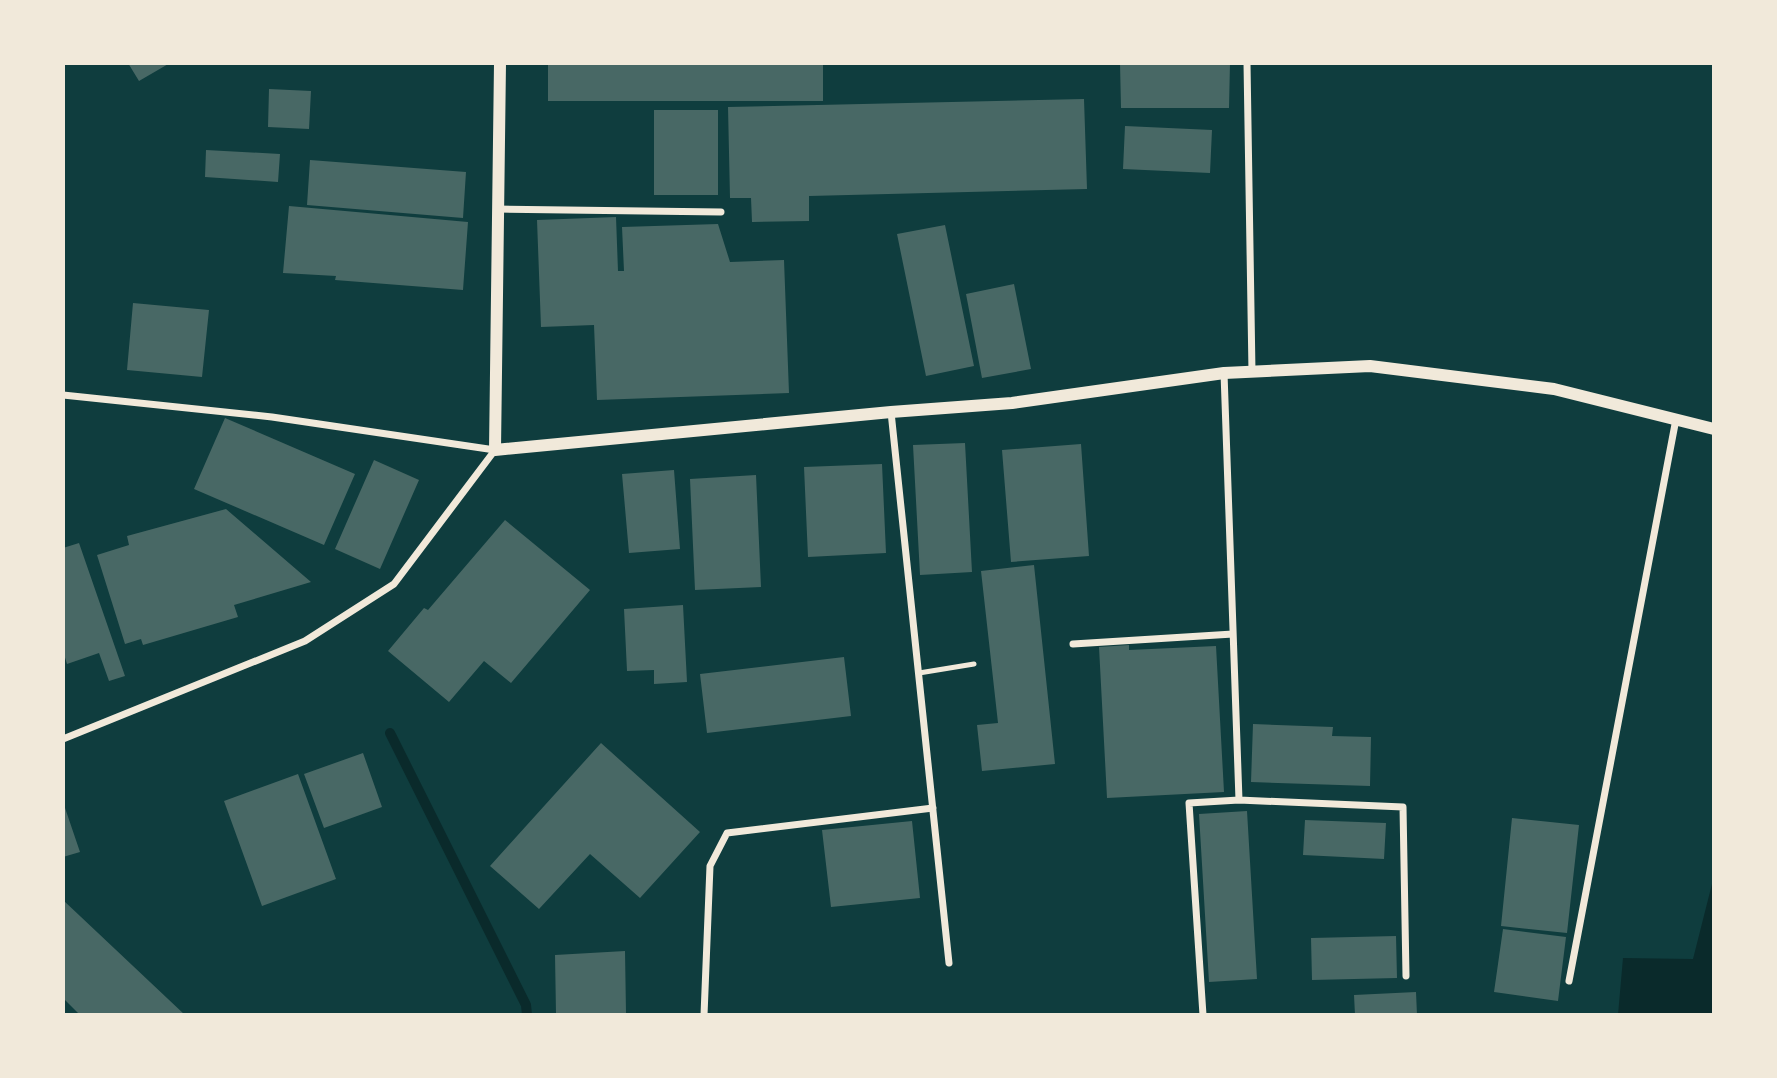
<svg xmlns="http://www.w3.org/2000/svg" width="1777" height="1078" viewBox="0 0 1777 1078" font-family="'Sofia Sans Condensed',sans-serif">
<style>
.water{fill:#0a2a2b}
.lines{fill:none;stroke-linecap:round;stroke-linejoin:round}
.stream{stroke:#0a2a2b;stroke-width:10}
.building{fill:#486865}
.service{stroke:#f1e9da;stroke-width:5}
.minor{stroke:#f1e9da;stroke-width:7}
.tertiary{stroke:#f1e9da;stroke-width:12}
</style>
<rect width="100%" height="100%" fill="#0f3d3e"/>
<path class="water" d="M1714,876V1015H1618L1623,958L1693,959Z"/>
<g class="lines">
<path class="stream" d="M390,733L526,1005L527,1015"/>
</g>
<path class="building" d="M128,63H170L139,81Z
M548,63H823V101H548Z
M1120,63H1230L1229,108H1121Z
M269,89L311,91L309,129L268,127Z
M1084,99L1087,189L809,196V221L752,222L751,198H730L728,107Z
M654,110H718V195H654Z
M1125,126L1212,130L1210,173L1123,169Z
M206,150L280,154L278,182L205,177Z
M310,160L466,172L463,218L307,205Z
M289,206L468,222L463,290L335,280L336,276L283,273Z
M616,217L618,271H624L622,227L718,224L730,262L784,260L789,393L597,400L594,325L541,327L537,220Z
M945,225L974,366L926,376L897,234Z
M1014,284L1031,369L982,378L966,294Z
M133,303L209,310L202,377L127,370Z
M225,418L355,474L324,545L194,489Z
M965,443L972,572L920,575L913,445Z
M1081,444L1089,556L1011,562L1002,450Z
M374,460L419,480L380,569L335,549Z
M882,464L886,553L808,557L804,467Z
M674,470L680,549L629,553L622,474Z
M756,475L761,587L695,590L690,479Z
M226,509L311,582L234,605L238,617L143,645L141,639L125,644L97,555L129,545L127,536Z
M505,520L590,590L511,683L484,661L449,702L388,651L424,608L428,610Z
M79,543L125,676L109,681L99,653L67,664L63,651V548Z
M1034,565L1055,764L982,771L977,725L998,723L981,571Z
M683,605L687,682L654,684V670L627,671L624,609Z
M1129,645V650L1216,646L1224,792L1107,798L1099,647Z
M844,657L851,716L707,733L700,674Z
M1253,724L1333,727L1332,736L1371,737L1370,786L1251,782Z
M601,743L700,832L640,898L590,854L539,909L490,866Z
M363,753L382,807L324,828L304,774Z
M298,774L336,879L262,906L224,801Z
M63,802L80,852L63,857Z
M1247,811L1257,979L1209,982L1199,814Z
M1512,818L1579,825L1567,933L1501,926Z
M1305,820L1386,823L1384,859L1303,855Z
M912,821L920,898L831,907L822,830Z
M63,900L185,1015H80L63,998Z
M1503,929L1566,937L1558,1001L1494,992Z
M1396,936L1397,978L1312,980L1311,938Z
M625,951L626,1013L556,1014L555,955Z
M1416,992L1417,1015H1355L1354,995Z"/>
<g class="lines">
<path class="service" d="M919,673L974,664"/>
<path class="minor" d="M1247,63L1252,372
M498,209L721,212
M1224,373L1239,800
M63,395L272,417L495,450L394,584L305,641L63,739
M891,412L949,963
M1073,644L1233,634
M1569,981L1676,419
M704,1015L710,866L727,833L933,808
M1203,1015L1189,803L1239,800L1403,807L1406,976"/>
<path class="tertiary" d="M500,63L495,450L891,412L1012,403L1224,373L1370,366L1554,389L1714,429"/>
</g>
<rect width="1777" height="1078" fill="none" stroke="#f1e9da" stroke-width="130"/>
</svg>
